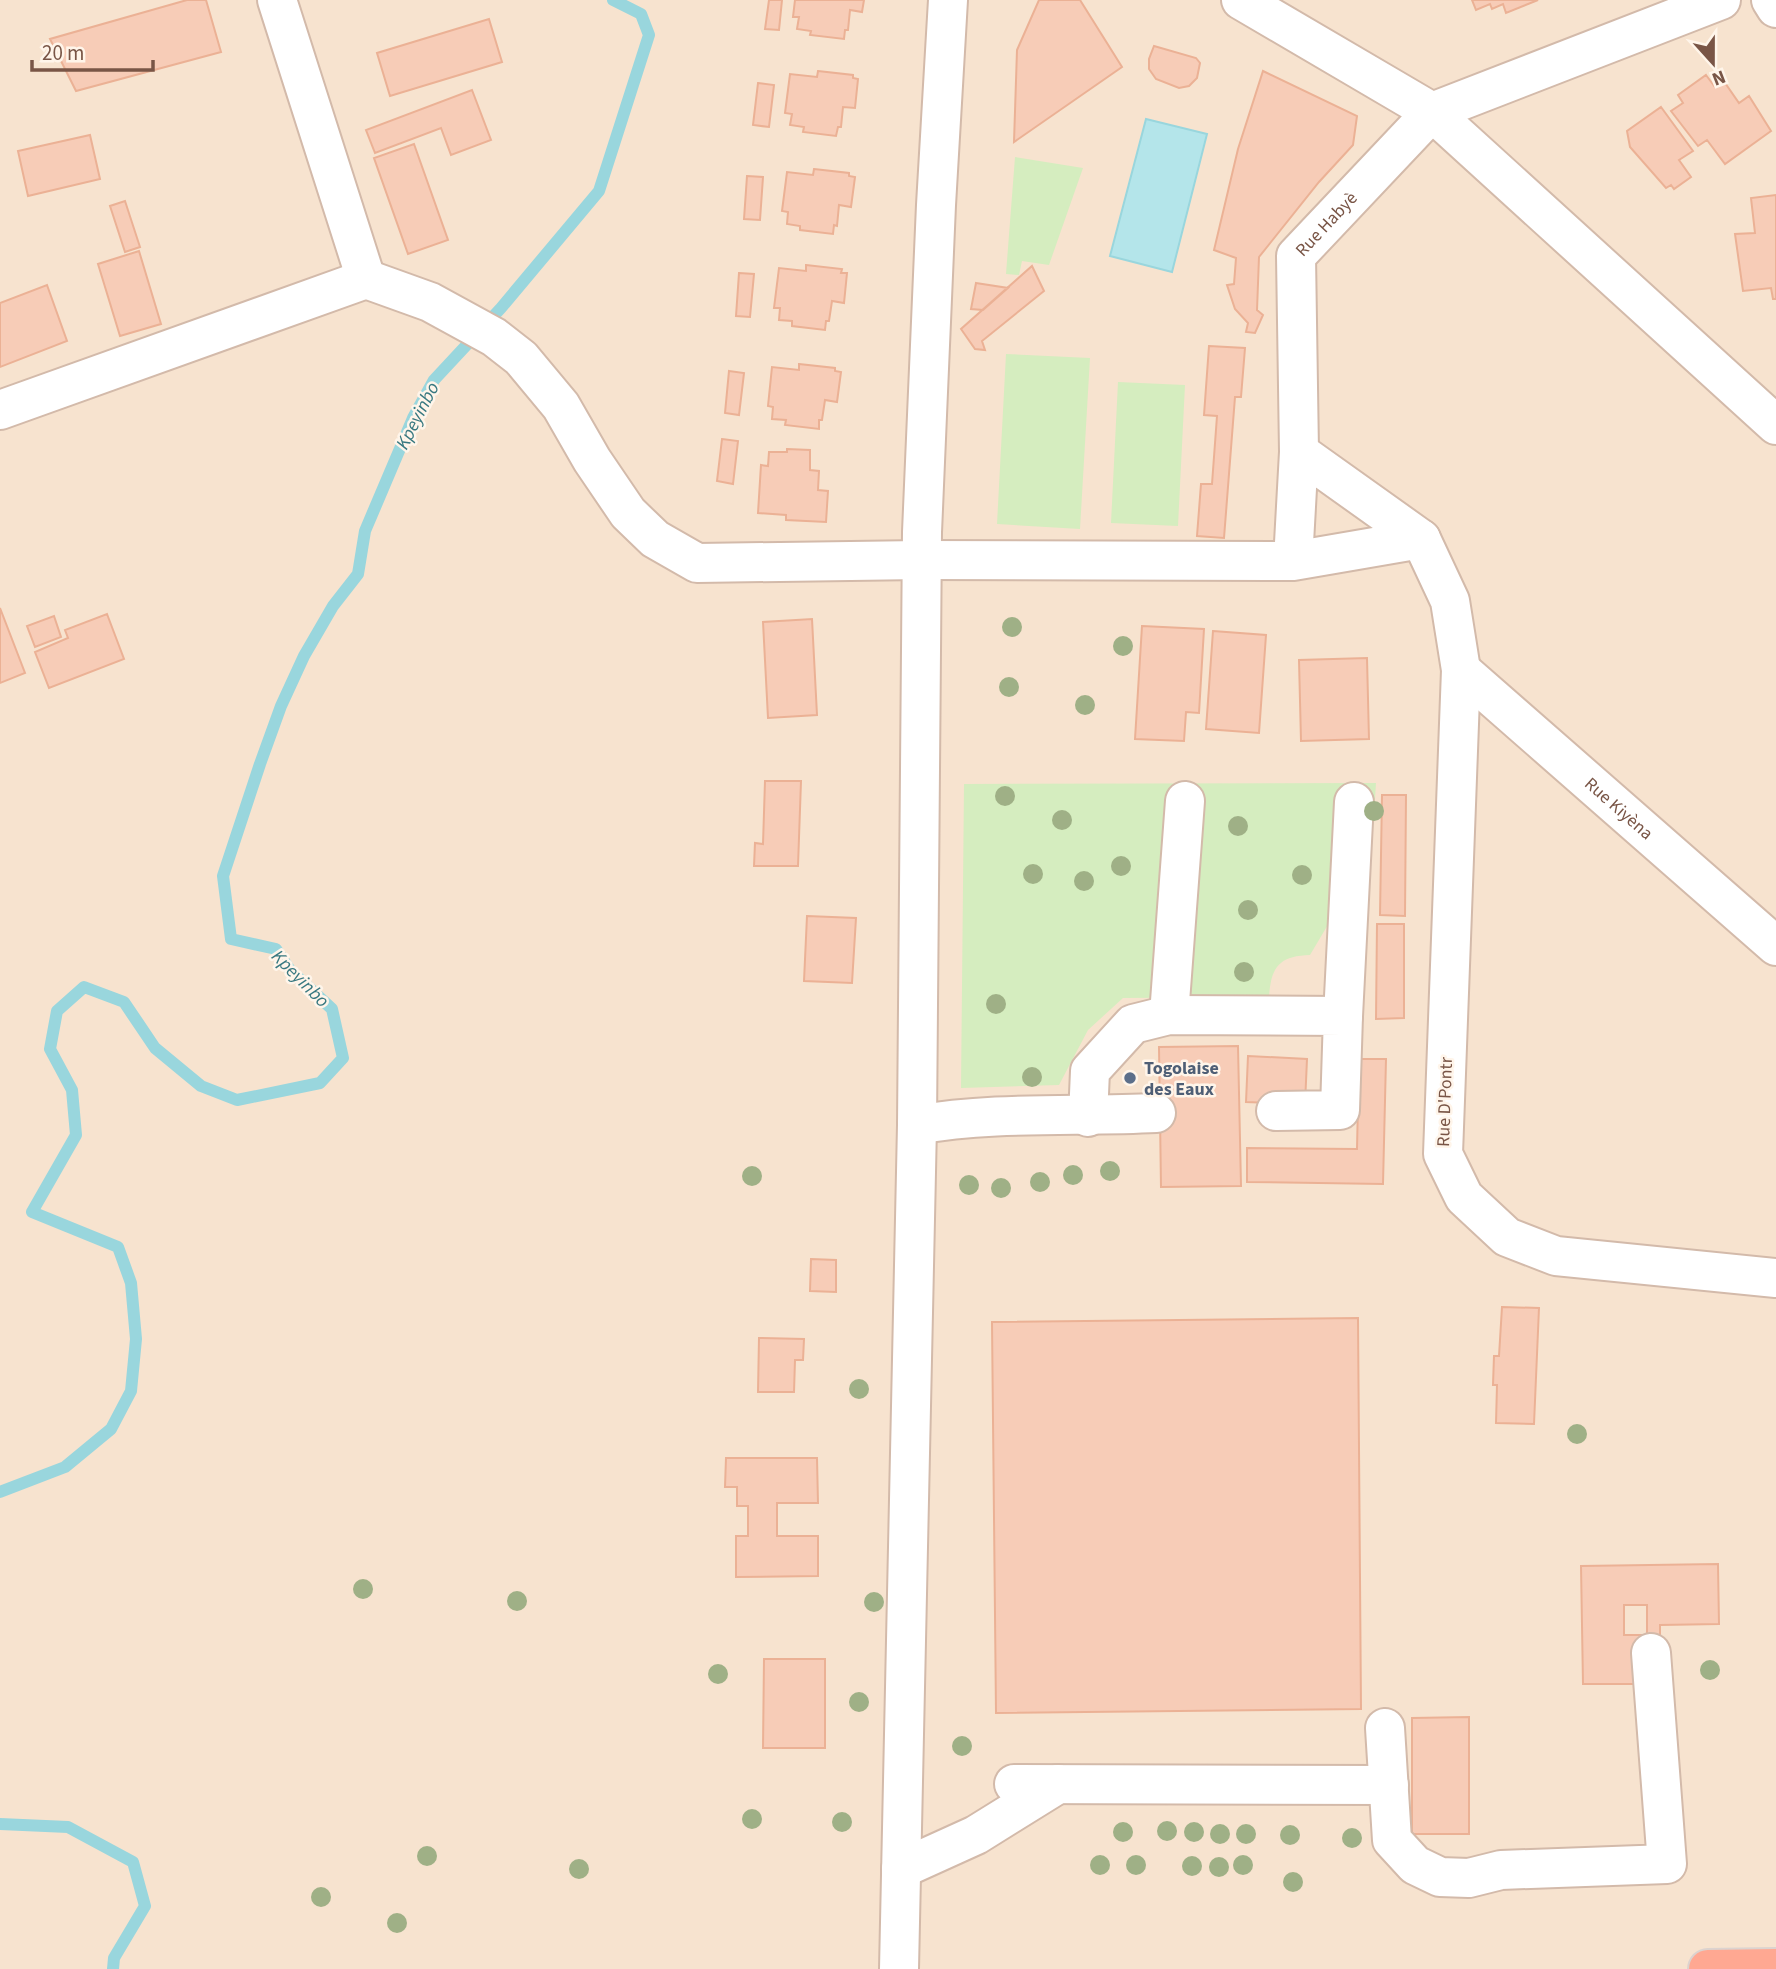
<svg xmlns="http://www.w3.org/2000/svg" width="1776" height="1969" viewBox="0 0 1776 1969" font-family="'Source Sans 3',sans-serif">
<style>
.residential{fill:#f7e3cf}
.green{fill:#d5edbf}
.water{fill:#b4e5ea;stroke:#99d6dd;stroke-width:2}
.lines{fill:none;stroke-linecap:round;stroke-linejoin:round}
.stream{stroke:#99d6dd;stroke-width:12}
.building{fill:#f7ccb7;stroke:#ebb195;stroke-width:2;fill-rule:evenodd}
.minor-casing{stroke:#d3baaa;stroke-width:42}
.highway-casing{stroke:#dcd3cf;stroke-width:42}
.minor{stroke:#fff;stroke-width:38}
.highway{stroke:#ffa892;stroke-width:38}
.tree{fill:#9fb086}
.service-dot{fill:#5c6f8a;stroke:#fff5ea;stroke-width:2.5}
.labels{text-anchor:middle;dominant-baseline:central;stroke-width:5;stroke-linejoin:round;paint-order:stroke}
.street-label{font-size:18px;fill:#795546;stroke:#fff5ea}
.service-label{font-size:18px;font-weight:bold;fill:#4e5e75;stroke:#fff5ea;text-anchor:start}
.water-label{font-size:19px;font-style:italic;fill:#387880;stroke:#fff5ea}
</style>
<rect width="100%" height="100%" fill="#fef1e2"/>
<path class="residential" d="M0,0H1776V1969H0Z"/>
<path class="green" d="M1015,157L1083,168L1049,265L1022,261L1019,275L1006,274Z
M1006,354L1090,358L1080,529L997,524Z
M1118,382L1185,385L1178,526L1111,523Z
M1376,783L1369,893L1329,923L1310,955C1279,956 1271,967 1269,997L1123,998L1088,1030L1059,1085L961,1088L964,784Z"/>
<path class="water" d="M1146,119L1207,134L1172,272L1110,256Z"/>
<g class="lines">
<path class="stream" d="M0,1492L65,1467L111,1429L131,1391L136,1339L131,1283L118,1247L32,1212L76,1135L72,1090L50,1049L57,1011L84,987L124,1002L155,1048L201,1086L237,1100L320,1083L343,1058L332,1009L290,970L276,949L231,939L223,876L260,764L281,706L304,656L333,606L358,574L365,531L413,418L434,380L501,308L599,191L649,35L641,14L613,0
M0,1824L68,1827L133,1862L145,1906L114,1958L113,1969"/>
</g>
<path class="building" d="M187,0H206L221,52L76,91L50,39Z
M769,0H782L779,30L765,29Z
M795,0H864L862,12L850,10L848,30H845L844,39L810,35L811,31L797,29L799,17H793Z
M1039,0H1080L1122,67L1014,142L1017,50Z
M1472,0H1538L1506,13L1503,4L1492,9L1490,4L1476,10Z
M489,19L502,62L390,96L377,53Z
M1154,46L1196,58L1200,63L1197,78L1189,86L1179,88L1156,79L1149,69V59Z
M818,71L853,75V78L858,79L855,108L843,107L841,127H838L836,136L803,132L804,127L790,125L792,114L785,113L790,74L817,77Z
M1263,71L1357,116L1353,145L1319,182L1259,257L1257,310L1263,315L1255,333L1246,332L1248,323L1235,309L1227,285L1234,284L1236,258L1214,250L1238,149Z
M1706,75L1715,87L1723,80L1739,103L1749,96L1771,131L1725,164L1707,140L1698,146L1671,111L1683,103L1678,95Z
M758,83L774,85L769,127L753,125Z
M472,90L491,140L451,155L441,128L375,153L366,130Z
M1661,107L1693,151L1679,160L1691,177L1674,189L1671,185L1666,188L1630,147L1627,131Z
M90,135L100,179L28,196L18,151Z
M414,144L448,240L408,254L374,158Z
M814,169L849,173V176L855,177L851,207L839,205L837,226L834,225L833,234L800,230V226L787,224L788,212L782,211L787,172L813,175Z
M747,176L763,177L760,220L744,219Z
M1776,195V299H1773L1771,288L1743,291L1735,234L1755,233L1751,198Z
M125,201L140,247L125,252L110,206Z
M139,251L161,324L120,336L98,264Z
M806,265L842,269L841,273H847L844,303L832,301L829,321H826L825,330L792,326V321L779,320L780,308H774L779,268L806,271Z
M1032,266L1044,291L982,341L985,350L975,349L961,329Z
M739,273L754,274L750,317L736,316Z
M976,283L1008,288L983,310L971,309Z
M47,285L67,341L0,367V303Z
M1209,346L1245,348L1241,397H1235L1224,538L1197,536L1201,484H1212L1217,416L1204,415Z
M799,364L835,368V371L841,372L837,402L825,400L822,420H819V429L785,425L786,420L772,419L773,407L768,406L772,367L799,370Z
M729,371L744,373L739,415L725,413Z
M722,439L738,441L733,484L717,481Z
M787,449L810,450V470L819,471L818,490L828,491L826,522L786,520V515L758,513L761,465L768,466L769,452H787Z
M0,608L25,673L0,683Z
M107,614L124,659L49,688L35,652L68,638L65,630Z
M54,616L61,637L35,647L27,626Z
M812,619L817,715L768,718L763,622Z
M1142,626L1204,629L1199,713L1186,712L1184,741L1135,739Z
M1213,631L1266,635L1259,733L1206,729Z
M1367,658L1369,739L1301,741L1299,660Z
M765,781H801L798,866H754L755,843L763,844Z
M1382,795H1406L1405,916L1380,915Z
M807,916L856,918L852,983L804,981Z
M1377,924H1404V1018L1376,1019Z
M1238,1046L1241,1186L1161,1187L1159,1047Z
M1248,1056L1307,1059L1305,1104L1246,1102Z
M1359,1059H1386L1383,1184L1247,1182V1148L1357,1149Z
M811,1259L836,1260V1292L810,1291Z
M1502,1307L1539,1308L1534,1424L1496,1423L1497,1385H1493L1494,1356H1499Z
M1358,1318L1361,1709L996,1713L992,1322Z
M759,1338L804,1339L803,1360H795L794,1392H758Z
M726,1458H817L818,1503H777V1536H818V1576L736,1577V1536H748V1506H737V1487H725Z
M1718,1564L1719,1624L1660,1625V1653L1643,1684H1583L1581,1566ZM1624,1605H1647V1635H1624Z
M764,1659H825V1748H763Z
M1469,1717V1834H1412V1718Z"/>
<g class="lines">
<g class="minor-casing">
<g id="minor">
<path d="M277,0L366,279"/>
<path d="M1241,0L1432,112L1776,425"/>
<path d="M1771,0L1776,8"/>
<path d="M0,410L366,279L430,302L494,337L521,358L561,406L592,460L628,513L655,539L697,563L921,560L1293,561L1421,539L1299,452L1293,561"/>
<path id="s1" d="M1299,452L1296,256L1432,112L1721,0"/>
<path d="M1421,539L1450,601L1461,670L1443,1154L1464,1197L1507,1237L1556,1256L1776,1278"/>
<path id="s2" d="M1461,670L1776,946"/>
<path d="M1169,1015L1185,801"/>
<path d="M1343,1016L1354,802"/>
<path d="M1088,1117L1090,1071L1133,1024L1169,1015L1343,1016L1340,1110L1276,1111"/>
<path d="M917,1125C995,1111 1077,1117 1156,1113"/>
<path d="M1385,1728L1392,1840L1415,1865L1440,1877L1469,1878L1501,1870L1667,1864L1651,1653"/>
<path d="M1014,1784L1389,1785"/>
<path d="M901,1869L976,1835L1058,1784"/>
<path d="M899,1969L917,1125L922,532L936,205L948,0"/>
</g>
</g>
<g class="highway-casing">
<path id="highway" d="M1708,1969L1776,1968"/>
</g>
<use href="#minor" class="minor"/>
<use href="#highway" class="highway"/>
</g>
<g class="tree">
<circle cx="1012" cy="627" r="10"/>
<circle cx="1123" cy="646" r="10"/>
<circle cx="1009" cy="687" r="10"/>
<circle cx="1085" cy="705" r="10"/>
<circle cx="1005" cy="796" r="10"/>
<circle cx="1374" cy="811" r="10"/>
<circle cx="1062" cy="820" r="10"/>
<circle cx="1238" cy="826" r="10"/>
<circle cx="1121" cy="866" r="10"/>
<circle cx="1033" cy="874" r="10"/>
<circle cx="1302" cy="875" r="10"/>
<circle cx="1084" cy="881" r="10"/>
<circle cx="1248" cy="910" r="10"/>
<circle cx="1244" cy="972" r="10"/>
<circle cx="996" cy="1004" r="10"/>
<circle cx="1032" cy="1077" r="10"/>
<circle cx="1110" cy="1171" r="10"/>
<circle cx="1073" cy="1175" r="10"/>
<circle cx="752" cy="1176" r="10"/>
<circle cx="1040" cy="1182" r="10"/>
<circle cx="969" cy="1185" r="10"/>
<circle cx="1001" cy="1188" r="10"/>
<circle cx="859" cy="1389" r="10"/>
<circle cx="1577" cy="1434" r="10"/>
<circle cx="363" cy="1589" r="10"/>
<circle cx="517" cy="1601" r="10"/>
<circle cx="874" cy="1602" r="10"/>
<circle cx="1710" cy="1670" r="10"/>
<circle cx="718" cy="1674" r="10"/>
<circle cx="859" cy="1702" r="10"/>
<circle cx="962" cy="1746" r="10"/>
<circle cx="752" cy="1819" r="10"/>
<circle cx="842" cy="1822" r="10"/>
<circle cx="1167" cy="1831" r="10"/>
<circle cx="1123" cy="1832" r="10"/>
<circle cx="1194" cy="1832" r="10"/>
<circle cx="1220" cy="1834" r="10"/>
<circle cx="1246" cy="1834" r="10"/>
<circle cx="1290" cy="1835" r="10"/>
<circle cx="1352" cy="1838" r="10"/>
<circle cx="427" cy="1856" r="10"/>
<circle cx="1100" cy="1865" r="10"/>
<circle cx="1136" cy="1865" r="10"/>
<circle cx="1243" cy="1865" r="10"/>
<circle cx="1192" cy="1866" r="10"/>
<circle cx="1219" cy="1867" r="10"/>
<circle cx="579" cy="1869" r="10"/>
<circle cx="1293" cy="1882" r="10"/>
<circle cx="321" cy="1897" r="10"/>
<circle cx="397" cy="1923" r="10"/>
</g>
<circle class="service-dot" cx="1130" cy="1078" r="7"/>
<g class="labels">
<g class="street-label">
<text stroke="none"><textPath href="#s1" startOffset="240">Rue Habyè</textPath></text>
<text stroke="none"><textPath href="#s2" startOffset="210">Rue Kiyèna</textPath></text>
<text transform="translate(1445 1102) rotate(-88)">Rue D'Pontr</text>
</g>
<g class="service-label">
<text x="1144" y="1068">Togolaise<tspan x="1144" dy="21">des Eaux</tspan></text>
</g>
<g class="water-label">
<text transform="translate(418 416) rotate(-63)">Kpeyinbo</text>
<text transform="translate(300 979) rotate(45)">Kpeyinbo</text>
</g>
</g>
<g transform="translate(1713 63) rotate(159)" stroke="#fff5ea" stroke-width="5" paint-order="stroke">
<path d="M0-5L12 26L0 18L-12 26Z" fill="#795546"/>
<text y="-10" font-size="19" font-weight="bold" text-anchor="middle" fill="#795546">N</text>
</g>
<path d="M32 60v10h121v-10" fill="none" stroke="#795546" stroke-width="3.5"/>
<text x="42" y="60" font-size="21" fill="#795546" stroke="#fff5ea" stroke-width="5" paint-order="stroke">20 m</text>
</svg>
